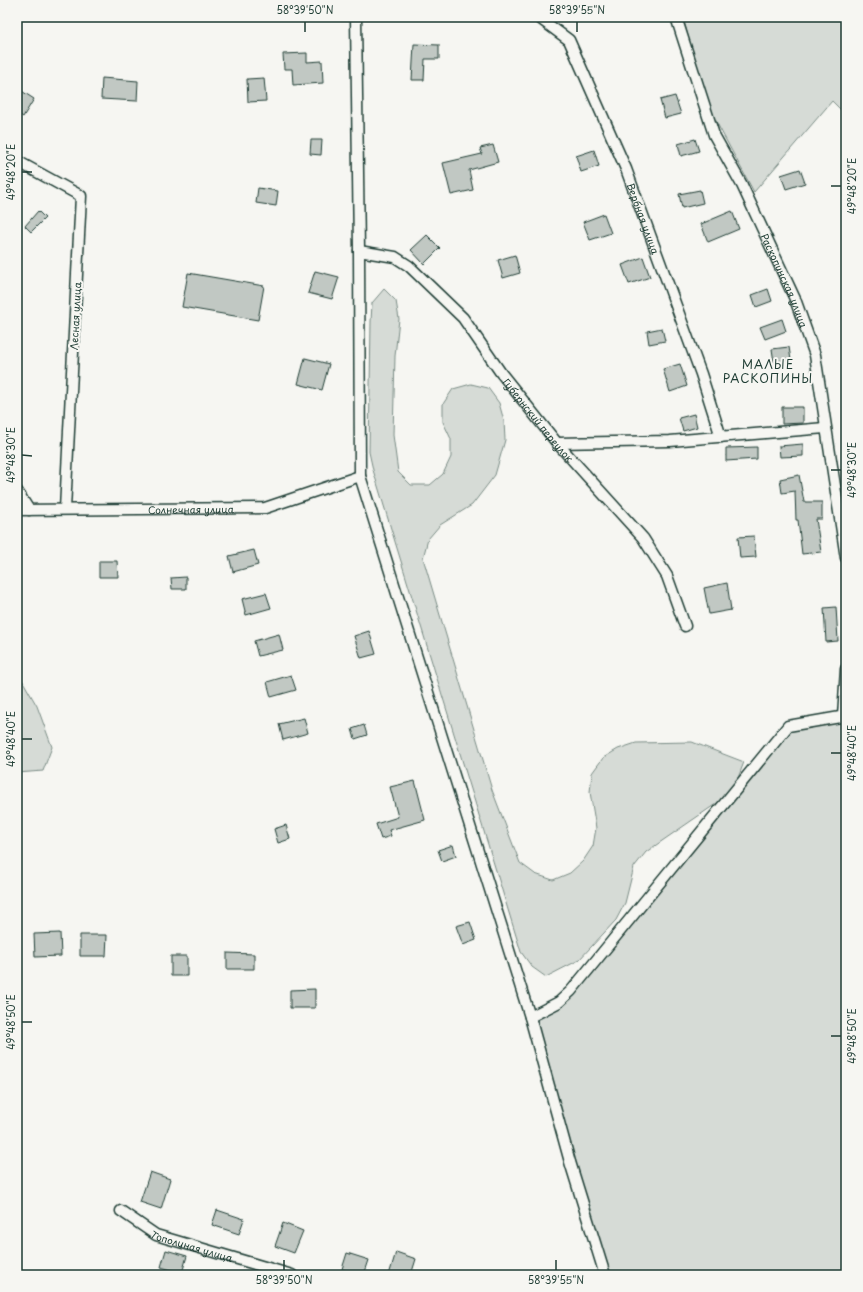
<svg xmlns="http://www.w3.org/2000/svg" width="863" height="1292" viewBox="0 0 863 1292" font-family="'Playpen Sans',sans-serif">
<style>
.green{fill:#d6dbd6;stroke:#7a8c85}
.building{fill:#c1c8c3;stroke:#1f3d34}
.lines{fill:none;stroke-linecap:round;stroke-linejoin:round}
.street-casing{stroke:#1f3d34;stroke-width:13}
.street{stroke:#f6f6f2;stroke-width:10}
.ticks{fill:none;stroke:#1f3d34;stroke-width:1.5}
.labels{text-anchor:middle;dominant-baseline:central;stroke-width:4;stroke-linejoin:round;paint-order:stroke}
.street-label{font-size:10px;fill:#1f3d34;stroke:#f6f6f2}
.quarter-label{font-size:12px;letter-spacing:1px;fill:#1f3d34;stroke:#f6f6f2}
.neatline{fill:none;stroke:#1f3d34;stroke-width:1.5}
.ticks-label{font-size:10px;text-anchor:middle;fill:#1f3d34}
</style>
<rect width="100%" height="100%" fill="#f6f6f2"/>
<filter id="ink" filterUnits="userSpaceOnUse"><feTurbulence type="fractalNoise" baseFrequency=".025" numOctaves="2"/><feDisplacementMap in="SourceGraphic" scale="8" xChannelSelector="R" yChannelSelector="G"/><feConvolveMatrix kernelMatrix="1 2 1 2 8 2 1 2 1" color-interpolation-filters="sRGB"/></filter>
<g filter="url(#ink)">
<path class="green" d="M683,17H846V115L832,101L754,192L705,101Z
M384,289L396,301L399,319L395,356L393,435L398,472L411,485H430L443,474L451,457V439L443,422V404L453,389L471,384L488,388L499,403L504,421L505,440L495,475L472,505L440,525L428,539L423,558L492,790L520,863L535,874L553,880L570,873L583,861L593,846L596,828L590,792L592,773L603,758L618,749L636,743L692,742L744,762L735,786L723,799L646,852L634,867L625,903L616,920L579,960L546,977L532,967L521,952L373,470L369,452L371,322L372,303Z
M17,671L37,706L52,747L43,771L17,773Z
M846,720V1275H605L530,1017L572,991L788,726Z"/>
<path class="building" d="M414,44L439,45V59H425L424,80H412Z
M307,53V62L322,61L323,83L293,85L292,69H284L283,54Z
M102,78L138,81L137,101L101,99Z
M264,78L266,101L248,102L247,79Z
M17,88L34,99L23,117L17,113Z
M675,96L681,114L665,118L660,100Z
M695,139L699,151L681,156L678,144Z
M311,140H322L321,155L310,154Z
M493,145L498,162L469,170L473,190L451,195L443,163L482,154L480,148Z
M594,150L599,166L581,172L576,156Z
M800,169L805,183L786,189L781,175Z
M258,188L278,191L276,206L256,203Z
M700,190L703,203L682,208L679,194Z
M38,211L45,218L31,232L25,226Z
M732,211L739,229L708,242L701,224Z
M604,214L611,233L590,240L583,222Z
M427,235L440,248L424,264L411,250Z
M515,255L520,273L503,278L498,260Z
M643,257L650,277L629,284L622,265Z
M315,271L339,277L332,299L308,293Z
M188,273L264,286L258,320L182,307Z
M768,289L772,301L756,307L752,295Z
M782,319L786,331L765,339L760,327Z
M662,328L665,341L649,344L647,331Z
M789,347L791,360L774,362L772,349Z
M305,358L329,364L322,390L298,384Z
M680,364L687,386L670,392L663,369Z
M782,407H803V423L782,424Z
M694,414L697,427L683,431L679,418Z
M803,444V456L780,457L779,446Z
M757,447V459L726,461V448Z
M799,475L804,502H822V519H816L821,552L802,554L798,520H796L795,491L782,493L780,479Z
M754,536L756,557L740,558L738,537Z
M254,550L258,565L233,572L229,556Z
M99,561H117L118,577H99Z
M186,577V589H172L171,578Z
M727,583L731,610L709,614L704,588Z
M266,593L271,608L246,615L242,599Z
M836,607L838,641L826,642L824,608Z
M369,631L376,654L361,658L354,636Z
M279,634L283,650L258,656L254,641Z
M291,675L296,690L271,697L267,682Z
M304,718L308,733L283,740L279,724Z
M364,725L367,735L355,739L352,729Z
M415,781L425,820L389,830L391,836L381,839L376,824L398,817L390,787Z
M286,825L290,839L278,843L274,829Z
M453,845L456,856L442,861L438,850Z
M470,922L476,940L463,945L456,926Z
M60,933L61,956L35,957L34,934Z
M80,935H107L106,956H80Z
M227,953L254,954V969H227Z
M171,956H187V976H171Z
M315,989V1008H290V990Z
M150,1172L170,1179L161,1209L140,1202Z
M217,1210L244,1219L239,1234L212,1225Z
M283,1223L303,1231L294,1253L275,1246Z
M166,1250L187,1256L182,1273L161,1267Z
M396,1252L416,1259L411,1275H389Z
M347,1253L369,1260L364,1275H359L342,1269Z"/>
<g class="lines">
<g class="street-casing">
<g id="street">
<path d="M356,17L359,251L360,476L530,1017L570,1162L605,1275"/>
<path id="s1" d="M538,17L569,40L626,169L701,374L721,437"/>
<path id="s2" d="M676,17L714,135L742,185L795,299L815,355L846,558"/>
<path d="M17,161L81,196L65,509"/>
<path id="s3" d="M359,251L395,257L409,266L463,318L501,373L557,443L643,538L667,576L685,626"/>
<path d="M557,443L670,441L825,428"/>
<path d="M17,491L29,510"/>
<path id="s4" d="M17,510L265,508L360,476"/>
<path d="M843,716L846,669"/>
<path d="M530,1017L559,1002L571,991L788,726L846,716"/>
<path id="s5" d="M121,1211L156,1235L292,1275"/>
</g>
</g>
<use href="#street" class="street"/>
</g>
</g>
<path class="ticks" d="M305,32V22M577,32V22M22,172H32M831,186H841M22,455L32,456M831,470H841M22,739H32M831,753H841M22,1022H32M831,1036H841M284,1270V1260M556,1270V1260"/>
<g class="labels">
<g class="street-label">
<text stroke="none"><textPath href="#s1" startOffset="232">Вербная улица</textPath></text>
<text stroke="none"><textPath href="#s2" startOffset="286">Раскопинская улица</textPath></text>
<text transform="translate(75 316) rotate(-87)">Лесная улица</text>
<text stroke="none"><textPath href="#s3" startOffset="255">Губернский переулок</textPath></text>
<text stroke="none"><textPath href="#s4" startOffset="174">Солнечная улица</textPath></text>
<text stroke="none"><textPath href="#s5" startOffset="80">Тополиная улица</textPath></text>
</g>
<g class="quarter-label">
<text x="768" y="364">МАЛЫЕ<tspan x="768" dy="14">РАСКОПИНЫ</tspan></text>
</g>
</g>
<rect width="863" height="1292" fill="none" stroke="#f6f6f2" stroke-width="44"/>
<rect x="22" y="22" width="819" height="1248" class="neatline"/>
<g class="ticks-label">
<text x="305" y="14">58°39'50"N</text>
<text x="577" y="14">58°39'55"N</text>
<text transform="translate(11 172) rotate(-90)" y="4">49°48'20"E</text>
<text transform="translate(852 186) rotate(-90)" y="4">49°48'20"E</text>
<text transform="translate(11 455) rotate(-90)" y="4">49°48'30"E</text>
<text transform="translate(852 470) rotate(-90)" y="4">49°48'30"E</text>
<text transform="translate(11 739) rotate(-90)" y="4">49°48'40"E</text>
<text transform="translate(852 753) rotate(-90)" y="4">49°48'40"E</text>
<text transform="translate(11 1022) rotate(-90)" y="4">49°48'50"E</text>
<text transform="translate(852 1036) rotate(-90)" y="4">49°48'50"E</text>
<text x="284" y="1284">58°39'50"N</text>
<text x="556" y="1284">58°39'55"N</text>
</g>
</svg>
